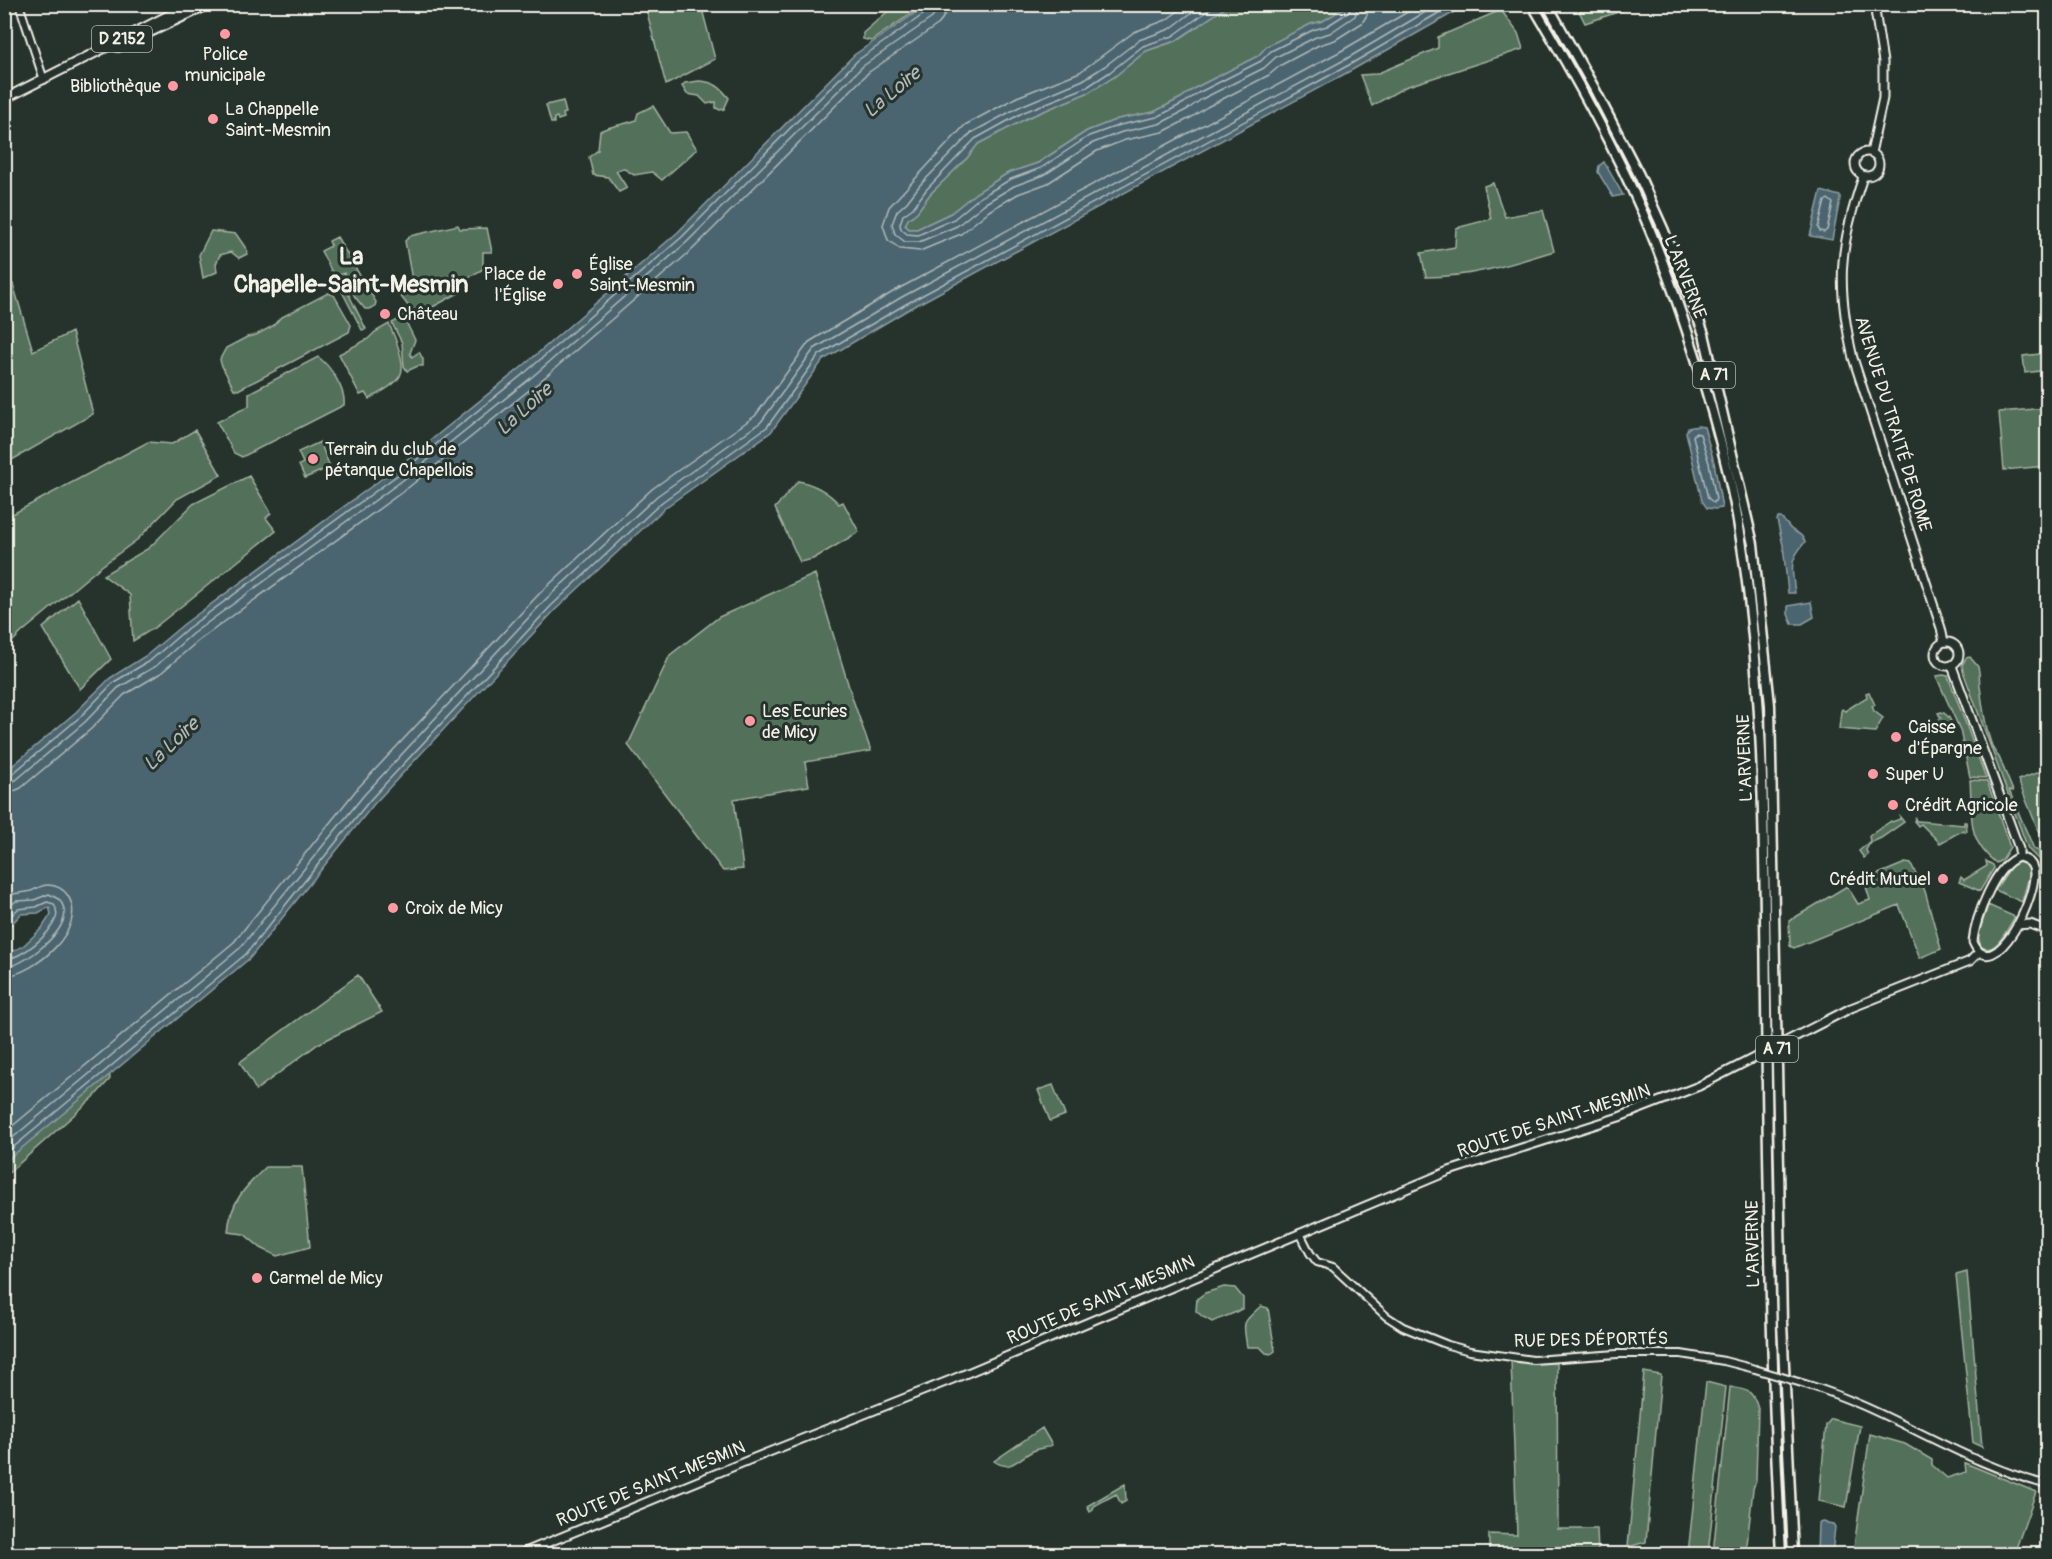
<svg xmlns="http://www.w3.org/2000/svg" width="2052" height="1559" viewBox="0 0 2052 1559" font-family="Pangolin,sans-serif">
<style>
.green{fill:#52715a;stroke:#a3b1a1;stroke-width:1.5}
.water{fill:#4b6570;stroke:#8f9da0;stroke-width:1.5}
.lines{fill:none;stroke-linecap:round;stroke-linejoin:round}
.shore{stroke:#b0b9b8;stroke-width:1.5}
.tertiary-casing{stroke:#f4f1e8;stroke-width:10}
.secondary-casing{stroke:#f4f1e8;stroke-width:11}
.primary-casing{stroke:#f4f1e8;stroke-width:12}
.motorway-casing{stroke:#f4f1e8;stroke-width:13}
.tertiary{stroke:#26332d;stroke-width:6}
.secondary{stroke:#26332d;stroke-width:7}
.primary{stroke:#26332d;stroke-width:8}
.motorway{stroke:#26332d;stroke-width:8}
.tertiary-bridge-casing{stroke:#f4f1e8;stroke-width:10;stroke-linecap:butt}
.secondary-bridge-casing{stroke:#f4f1e8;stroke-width:11;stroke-linecap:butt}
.tertiary-bridge{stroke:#26332d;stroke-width:6}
.secondary-bridge{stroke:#26332d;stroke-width:7}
.poi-dot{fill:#ff9aa2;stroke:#26332d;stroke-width:2}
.labels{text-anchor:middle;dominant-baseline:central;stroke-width:6;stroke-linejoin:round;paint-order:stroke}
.shield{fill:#26332d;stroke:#b6b8b0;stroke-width:1.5}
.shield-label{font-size:16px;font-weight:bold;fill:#f4f1e8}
.poi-label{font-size:18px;fill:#f4f1e8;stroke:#26332d;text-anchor:start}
.street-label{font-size:18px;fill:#f4f1e8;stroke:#26332d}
.water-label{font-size:20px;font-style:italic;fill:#b0b9b8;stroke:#26332d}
.district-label{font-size:24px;font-weight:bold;fill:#f4f1e8;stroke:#26332d}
</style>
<rect width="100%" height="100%" fill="#26332d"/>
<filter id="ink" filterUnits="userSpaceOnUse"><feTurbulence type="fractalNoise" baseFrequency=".0167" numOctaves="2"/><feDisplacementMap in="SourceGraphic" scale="12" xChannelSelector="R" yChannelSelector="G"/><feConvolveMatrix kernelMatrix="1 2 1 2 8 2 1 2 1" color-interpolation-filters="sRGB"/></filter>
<g filter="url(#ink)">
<path class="green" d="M645,5H701L715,59L666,85Z
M895,5H924L871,41L863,39V33Z
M1229,5H1351L1323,21L1311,24L1267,46L1258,56L1195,88L1181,98L1154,112L1118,119L1087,131L1038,163L1008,173L976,193L951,213L917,229H909L905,225L908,219L917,212L930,194L967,158L978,144L1027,118L1089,92L1114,77L1146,51L1176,41Z
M1576,5H1639L1585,23Z
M1501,10L1518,33L1523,49L1405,87L1372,106L1360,75L1376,74L1438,48V37Z
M699,81C715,82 720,87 729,98L724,109L720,110L716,108V102L707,104L699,96L687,94L682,86L685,83Z
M563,101L566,113L563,114L564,118L558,120L557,117L554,118V123H551L546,105Z
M653,106L670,133L686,132L697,149L662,180L652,172L634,175L623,168L616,171L627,188L619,192L608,177L593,175L589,157L598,150L600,131C613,125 624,125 636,120L638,113Z
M1493,183L1505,217L1543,210L1554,251C1512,264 1472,277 1426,277L1421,253L1455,247L1456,228L1491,219L1484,186Z
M458,225L460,229L487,228L492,252H483V269L464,280L466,289L416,316L392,285L412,280L405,241L410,236Z
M211,231L236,234L247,250V254L239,258L231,252L220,255L216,264L217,272L203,278L199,255Z
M337,237L376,302L375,306L369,309H365L355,297L344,273L339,275L366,329L362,330L321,251L331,246L329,241Z
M13,284L33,351L72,332L93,414L5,464L4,287Z
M328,293L334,295L351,325L349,332L238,390L234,389L221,364L220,359L226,348L247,337L256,335L273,326L280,318Z
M402,314L415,340L410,353L412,357L419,352L423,359V366H418L407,371L404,366L402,343L392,323L398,320L399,315Z
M389,324C394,335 407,365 400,376C394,386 379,393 369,399L365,393L360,395L339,354L368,339L375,332Z
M2047,353V370L2025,373L2023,356Z
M318,357C330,365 346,390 344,405L242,457L234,453L217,422L249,406V393Z
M2047,408V466L2004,470L1999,412Z
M195,430L221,475L177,499L138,539L99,568L21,633L5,649V518L148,442L172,444Z
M320,442L330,467L305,478L299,465L303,463L298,452Z
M249,476L271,513L266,518L276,531L154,628L133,641L130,595L103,575L149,548L193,504Z
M798,481C814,484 829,493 839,504L843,502L859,532L813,559L800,562L775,508Z
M815,574L852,697L871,751L805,762L809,786L734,799L743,869L723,871L628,745L670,655L719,617Z
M78,598L111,659L80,689L43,628Z
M1970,657C1972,660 1977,665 1978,667C1980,672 1979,681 1980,686C1982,702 1987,748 1999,757L2013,791L2009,790L2034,849L2039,851V860L2028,849L1963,671L1962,665L1966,658Z
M1943,675L1948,676L1986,778L1970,777L1960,730L1937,678V676Z
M1869,692L1875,705L1872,706L1874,711L1883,718L1875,732L1839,729L1841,711L1842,709L1845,711L1867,697L1866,693Z
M1941,712C1949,714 1954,725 1953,732L1952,729L1927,728L1941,718L1938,713Z
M2047,769V829L2039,832L2018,780Z
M1970,780L1987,781L2010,847L2002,860L1996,863C1965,838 1973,816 1970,780Z
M1900,817L1904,822L1881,838L1870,843L1866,850L1868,855L1864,858L1859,851L1870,841L1869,836L1891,821L1892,822L1900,819Z
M1915,818L1916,821H1918L1964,825V822H1966L1967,831L1965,832L1963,830L1940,843L1921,824L1918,826L1914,821Z
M1986,861L1993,865L1994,868L1980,891L1959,882L1961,877L1964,880L1987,866Z
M2019,862L2027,864L2030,873L2022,902L1995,890L2012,865Z
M1905,863L1911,864L1925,891L1941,949L1920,958L1899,905L1794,948L1790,946L1789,921L1847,886L1858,904L1870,900L1864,880Z
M1988,905L2015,917C2007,928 1997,956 1981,947L1978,936Z
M358,975L382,1012L318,1044L256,1090L240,1062Z
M109,1068L110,1079L94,1097L5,1176V1158Z
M1053,1085L1065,1115L1050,1121L1038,1090Z
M266,1167H302L310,1247L277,1256L261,1248L244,1234L228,1232C230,1202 245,1187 266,1167Z
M1967,1272L1982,1447L1973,1443L1956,1275Z
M1224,1287L1235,1288L1243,1298V1308L1234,1313L1212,1322L1203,1317L1196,1311L1197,1299L1205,1293Z
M1261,1306L1268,1308L1275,1351L1271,1354L1266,1353L1260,1347H1247C1243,1321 1241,1324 1261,1306Z
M1511,1360L1557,1363L1558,1529H1597L1598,1554H1489V1534L1517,1535Z
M1644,1372L1661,1375L1646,1542L1628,1547Z
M1706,1382L1726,1387L1708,1554H1688Z
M1730,1387C1748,1390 1753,1390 1758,1409L1756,1480L1753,1489L1746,1554H1713Z
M1831,1419L1860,1426L1846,1507L1819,1501L1826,1425Z
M1042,1428L1052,1445C1046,1449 1040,1447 1033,1451C1018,1458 1011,1473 994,1461Z
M1870,1434L1905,1444L1932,1460V1465L1947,1478L1966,1472L1965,1463L2036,1492L2014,1554H1853Z
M1125,1484L1126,1501L1121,1504L1116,1494L1094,1506L1093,1510L1090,1512L1087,1506Z"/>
<path class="water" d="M927,5H1229L1175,41L1146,51L1114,77L1089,92L1027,118L978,144L967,158L930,194L917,212L908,219L905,225L909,229H917L951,213L976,193L1008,173L1038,163L1087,131L1118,119L1154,112L1181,98L1195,88L1258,56L1267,46L1311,24L1323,21L1349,5H1467L1352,70L909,309L823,360L771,432L666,507L555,610L374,804L250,958L5,1162V955L23,946L42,928L51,914L49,907L38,913L21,914L5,931V772L76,712L110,678L147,655L184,624L395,469L523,366L678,232L854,55Z
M1604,162L1623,195L1613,197L1598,172L1599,166Z
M1821,191L1840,196V199L1832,240L1810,236Z
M1698,426L1704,427L1714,462L1722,508L1715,509L1707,508L1702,501L1686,432L1688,428Z
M1778,518H1781C1785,521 1788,526 1791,529C1798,534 1802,534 1805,542C1788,562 1792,568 1795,593H1788L1783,545L1777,520Z
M1811,602L1814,617L1802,624H1792L1788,614V606Z
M1822,1522L1833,1524L1835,1527L1832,1554H1817L1818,1524Z"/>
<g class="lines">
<path class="shore" d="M1188,4L1166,20L1134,32L1080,72L1017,97L965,125L889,207L883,225L888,240L900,249L920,251L961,234L989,211L1018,194L1048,183L1097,151L1125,140L1163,132L1192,117L1207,107L1269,75L1281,65L1319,45L1335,40L1362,23L1367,15L1368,4
M1203,4L1170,29L1139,40L1105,66L1083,80L1021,106L971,133L920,185L907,202L897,211L892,224L895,234L905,242H919L957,226L984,204L1014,186L1044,175L1093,143L1122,132L1159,124L1188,109L1202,99L1264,68L1276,57L1316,37L1330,33L1355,16L1359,4
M1217,4L1173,36L1143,46L1110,72L1087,87L1024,112L975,139L926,190L913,208L903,215L900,224L901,229L907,234L918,235L954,219L979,198L1011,179L1041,168L1089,136L1120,125L1157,117L1184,103L1198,93L1261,61L1271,51L1313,30L1327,26L1349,12L1352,4
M1828,199L1833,203L1827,230L1824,232L1820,231L1818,228L1825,201Z
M1695,433L1700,434L1709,463L1716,499L1714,503L1708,498L1693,436Z
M4,776L11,775L80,717L114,682L151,660L188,628L399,474L527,371L682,237L858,60L927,12L930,4
M4,784L16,780L85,722L118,688L156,666L192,634L403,480L532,377L687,242L863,66L932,18L936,12L938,4
M4,793L12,792L21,788L91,729L124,695L161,673L198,641L409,487L538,383L693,249L869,72L939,24L945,14L947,4
M4,898C14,891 21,894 31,891C37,889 41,885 48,885C56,885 64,889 68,896C89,928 34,975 4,976
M4,911L16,901L34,900L49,894L60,900C63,905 66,912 64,918C59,937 24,966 4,967
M4,922L18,909L36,907L47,902L54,904C56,908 58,913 56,918C49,936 23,957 4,960
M4,1133L234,942L357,789L539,594L652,489L755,416L809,342L898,289L1341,51L1421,4
M4,1145L240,948L364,795L545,600L657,496L761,422L814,349L902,297L1346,59L1439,4
M4,1155L246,954L370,800L551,606L662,502L767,427L819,355L906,304L1349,65L1454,4"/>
<g class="tertiary-casing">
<path id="tertiary" d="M19,4L44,80
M1300,1233L1310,1253L1317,1262L1333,1267L1386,1316L1403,1327L1448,1345L1470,1351L1533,1360L1617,1354H1681L1724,1361L1755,1369
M1805,1384C1889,1409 1962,1463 2048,1485"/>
</g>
<g class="secondary-casing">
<path id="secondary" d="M1855 164a12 12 0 1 1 24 0a12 12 0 1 1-24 0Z
M1871,153L1883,98V62L1874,4
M1863,177C1839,247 1836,285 1853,358L1941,628L1944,642
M1935 654a12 12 0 1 1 24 0a12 12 0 1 1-24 0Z
M1952,666L2016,840L2019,849V857
M2019,857C2025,859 2031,861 2033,868C2041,892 1993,989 1973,942C1975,919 1995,864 2019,857Z
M2017,925L2030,924L2048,931
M1851,1008L1970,961L1979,952
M520,1554L754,1458L953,1379L1449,1171L1619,1117L1699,1086"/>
</g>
<g class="primary-casing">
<path id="primary" d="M118,47L210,4
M4,99L191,4"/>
</g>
<g class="motorway-casing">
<path id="motorway" d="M1532,4C1572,71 1610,138 1641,209C1667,268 1687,329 1706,390C1718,431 1729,473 1737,515C1765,676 1764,839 1766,1002C1768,1186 1771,1370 1781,1554
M1547,4L1594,88L1638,173L1664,231L1704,334L1753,544L1770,705L1782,1323L1793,1554"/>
</g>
<use href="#tertiary" class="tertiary"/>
<use href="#secondary" class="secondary"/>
<use href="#primary" class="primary"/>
<use href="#motorway" class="motorway"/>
<g class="tertiary-bridge-casing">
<path id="tertiary-bridge" d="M1755,1369L1805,1384"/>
</g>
<g class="secondary-bridge-casing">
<path id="secondary-bridge" d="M1699,1086L1851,1008"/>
</g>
<use href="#tertiary-bridge" class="tertiary-bridge"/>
<use href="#secondary-bridge" class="secondary-bridge"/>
</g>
</g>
<g class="poi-dot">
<circle cx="225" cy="34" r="6"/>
<circle cx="173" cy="86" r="6"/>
<circle cx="213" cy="119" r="6"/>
<circle cx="577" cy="274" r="6"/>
<circle cx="558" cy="284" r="6"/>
<circle cx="385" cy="314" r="6"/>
<circle cx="313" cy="459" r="6"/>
<circle cx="750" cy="721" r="6"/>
<circle cx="1896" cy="737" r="6"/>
<circle cx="1873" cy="774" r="6"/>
<circle cx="1893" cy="805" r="6"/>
<circle cx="1943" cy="879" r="6"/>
<circle cx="393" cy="908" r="6"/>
<circle cx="257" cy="1278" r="6"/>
</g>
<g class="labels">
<g class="shield">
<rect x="92" y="26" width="60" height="26" rx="4.5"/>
<rect x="1693" y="362" width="42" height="26" rx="4.5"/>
<rect x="1756" y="1036" width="42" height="26" rx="4.5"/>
</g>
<g class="shield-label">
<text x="122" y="39">D 2152</text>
<text x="1714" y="375">A 71</text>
<text x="1777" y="1049">A 71</text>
</g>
<g class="poi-label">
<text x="225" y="54" text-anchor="middle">Police<tspan x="225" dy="21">municipale</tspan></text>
<text x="161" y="86" text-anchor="end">Bibliothèque</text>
<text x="225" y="109">La Chappelle<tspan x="225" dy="21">Saint-Mesmin</tspan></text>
<text x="589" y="264">Église<tspan x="589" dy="21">Saint-Mesmin</tspan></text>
<text x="546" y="274" text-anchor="end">Place de<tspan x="546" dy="21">l'Église</tspan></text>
<text x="397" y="314">Château</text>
<text x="325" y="449">Terrain du club de<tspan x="325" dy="21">pétanque Chapellois</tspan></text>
<text x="762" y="711">Les Ecuries<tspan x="762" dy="21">de Micy</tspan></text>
<text x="1908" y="727">Caisse<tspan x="1908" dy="21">d'Épargne</tspan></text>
<text x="1885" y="774">Super U</text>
<text x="1905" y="805">Crédit Agricole</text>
<text x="1931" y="879" text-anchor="end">Crédit Mutuel</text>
<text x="405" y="908">Croix de Micy</text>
<text x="269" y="1278">Carmel de Micy</text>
</g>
<g class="street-label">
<text transform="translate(1685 277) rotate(69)">L'ARVERNE</text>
<text transform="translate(1893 424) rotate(73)">AVENUE DU TRAITÉ DE ROME</text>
<text transform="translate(1745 758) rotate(-92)">L'ARVERNE</text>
<text transform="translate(1554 1121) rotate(-18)">ROUTE DE SAINT-MESMIN</text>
<text transform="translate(1753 1244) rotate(-91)">L'ARVERNE</text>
<text transform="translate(1101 1300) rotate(-23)">ROUTE DE SAINT-MESMIN</text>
<text transform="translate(1591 1340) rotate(-1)">RUE DES DÉPORTÉS</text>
<text transform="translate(651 1484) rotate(-22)">ROUTE DE SAINT-MESMIN</text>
</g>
<g class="water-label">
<text transform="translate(892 92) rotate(-40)">La Loire</text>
<text transform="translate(524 409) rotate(-42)">La Loire</text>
<text transform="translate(171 744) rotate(-43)">La Loire</text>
</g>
<g class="district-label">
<text x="351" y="256">La<tspan x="351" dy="28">Chapelle-Saint-Mesmin</tspan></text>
</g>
</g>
<rect width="2052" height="1559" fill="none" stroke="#26332d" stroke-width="24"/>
<rect x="12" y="12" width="2028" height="1535" fill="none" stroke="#f4f1e8" stroke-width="2" filter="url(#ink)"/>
</svg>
